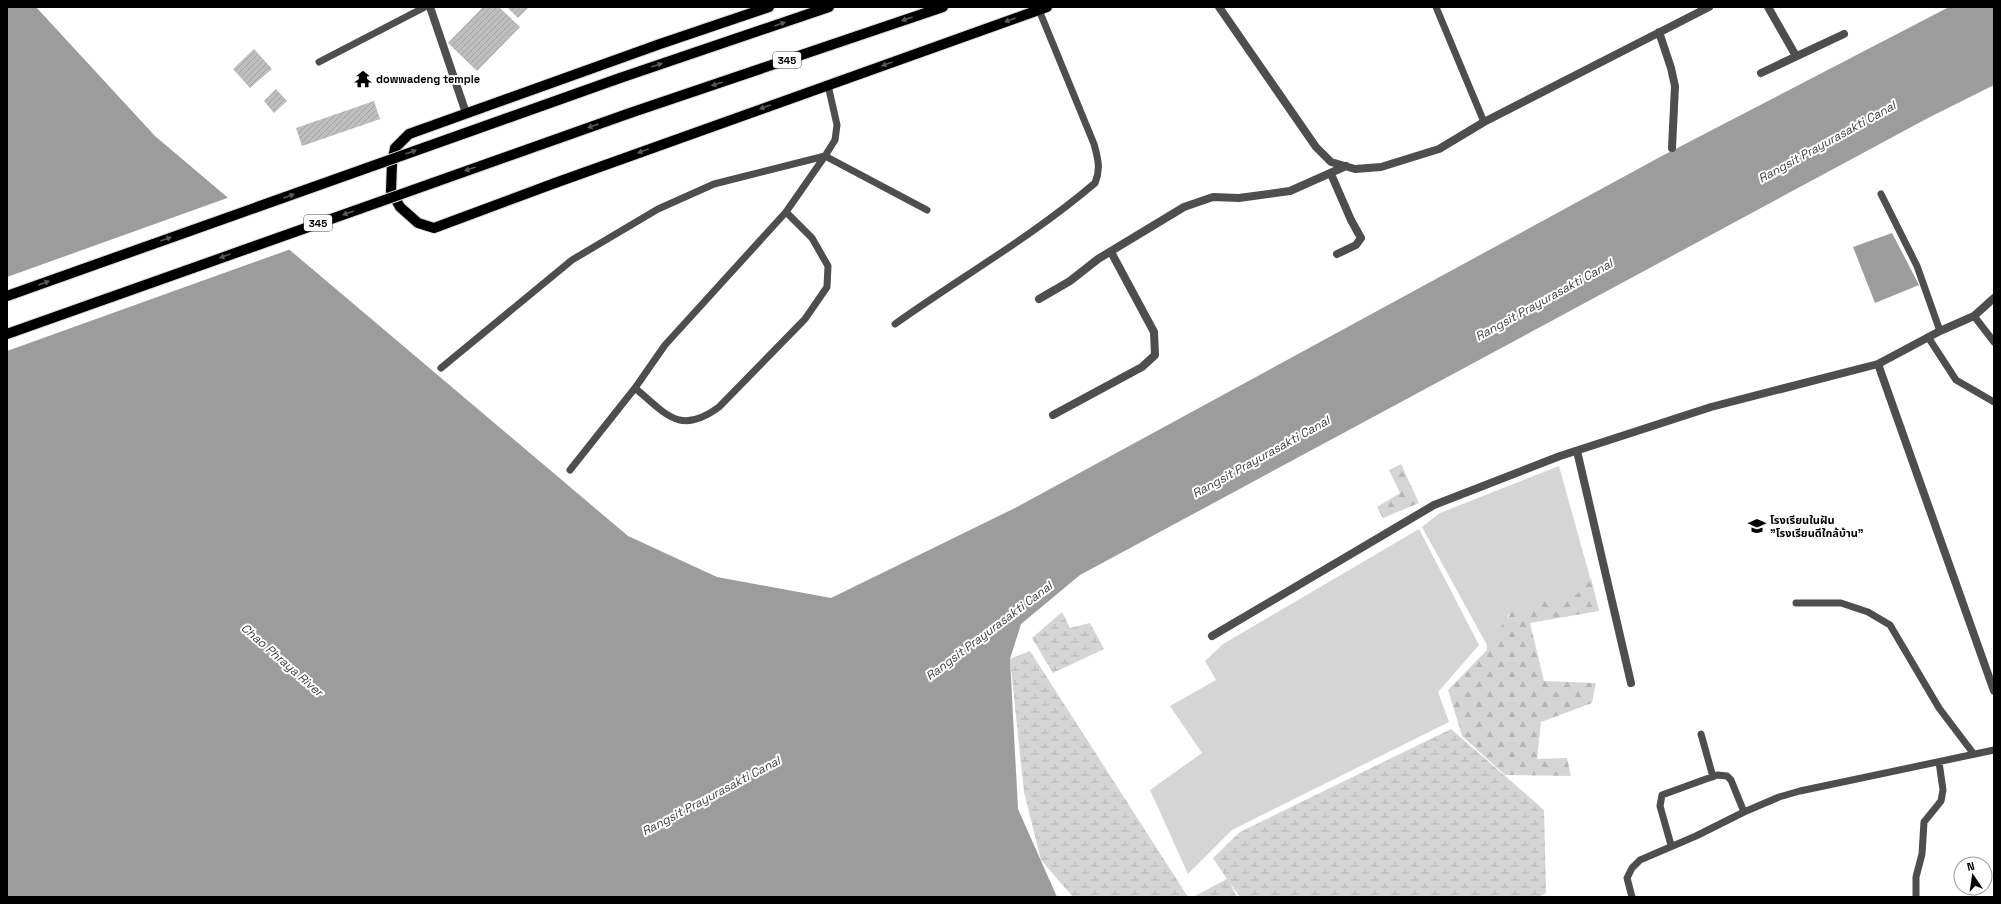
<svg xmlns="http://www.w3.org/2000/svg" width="2001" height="904" viewBox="0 0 2001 904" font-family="'Space Grotesk','Noto Sans Thai',sans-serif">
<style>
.grass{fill:#d5d5d5}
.forest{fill:url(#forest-firs)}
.wetland{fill:url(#wetland-marsh)}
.water{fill:#9c9c9c}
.pier{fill:#fff}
.building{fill:url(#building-hatch)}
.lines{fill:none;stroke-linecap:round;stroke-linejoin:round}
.primary-casing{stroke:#dbdbdb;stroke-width:12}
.lane{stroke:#4e4e4e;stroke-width:7}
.street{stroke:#4e4e4e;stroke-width:8}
.primary{stroke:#000;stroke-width:10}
.primary-bridge-casing{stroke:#dbdbdb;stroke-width:12;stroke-linecap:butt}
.primary-bridge{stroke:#000;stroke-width:10}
.oneway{fill:#595959}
.labels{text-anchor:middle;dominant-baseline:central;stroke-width:4;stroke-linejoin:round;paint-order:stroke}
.shield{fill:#fff;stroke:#4c4c4c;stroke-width:1}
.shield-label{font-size:10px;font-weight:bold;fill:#000}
.poi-label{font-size:11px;font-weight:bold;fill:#000;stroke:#fff;text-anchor:start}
.water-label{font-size:12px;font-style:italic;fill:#3d3d3d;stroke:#fff}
</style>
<defs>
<pattern id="forest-firs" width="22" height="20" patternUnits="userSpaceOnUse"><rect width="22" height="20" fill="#d5d5d5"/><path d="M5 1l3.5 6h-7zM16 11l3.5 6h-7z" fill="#b5b5b5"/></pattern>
<pattern id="wetland-marsh" width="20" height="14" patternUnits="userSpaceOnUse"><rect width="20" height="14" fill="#d5d5d5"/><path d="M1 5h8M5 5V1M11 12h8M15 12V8" fill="none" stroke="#b5b5b5"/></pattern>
<pattern id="building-hatch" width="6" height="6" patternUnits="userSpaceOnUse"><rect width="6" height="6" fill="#bebebe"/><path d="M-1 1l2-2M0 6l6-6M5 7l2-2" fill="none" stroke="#a2a2a2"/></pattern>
</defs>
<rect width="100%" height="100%" fill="#fff"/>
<path class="grass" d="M1559,466L1594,592L1508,615L1504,643L1488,647L1422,527L1440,513Z
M1419,529L1479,645L1438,692L1449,722L1232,830L1188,874L1150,790L1202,753L1170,706L1216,680L1205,661L1223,644Z"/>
<path class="forest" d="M1401,464L1419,503L1383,518L1377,507L1400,493L1389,470Z
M1591,578L1599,611L1530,623L1544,681L1596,683L1592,703L1541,722L1537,759L1567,758L1571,776L1505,775L1462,736L1448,690L1487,650V645L1512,612L1538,602L1577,594Z"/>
<path class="wetland" d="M1062,612L1070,628L1090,623L1104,649L1053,673L1032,638Z
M1030,651L1188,897H1073L1041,860L1024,792L1010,659Z
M1451,729L1544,810L1546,893L1538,897H1240L1230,883L1237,897H1193L1227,879L1213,858L1240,832Z"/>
<path class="water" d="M7,7H36L155,136L628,536L717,577L831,598L1015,508L1660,157L1949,7H1994V85L1928,118L1080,575L1021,624L1010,659L1018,809L1057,897H7Z
M1892,233L1919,285L1875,303L1853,247Z"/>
<path class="pier" d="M230,197L291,249L7,351V277Z"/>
<path class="building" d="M483,7H499L520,27L477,71L448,43Z
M507,7H529L518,18Z
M254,49L272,69L250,88L233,69Z
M276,89L287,101L274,113L264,101Z
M374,101L380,119L302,146L296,128Z"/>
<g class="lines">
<g class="primary-casing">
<path id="primary" d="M769,7L660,44L409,134L395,148L392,164L391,191L400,207L418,223L434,228L555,183L1047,7
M620,78L829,7
M630,113L943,7"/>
</g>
<path class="lane" d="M1436,7L1484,122
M319,62L425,7
M1881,194L1917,266L1940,331
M1974,316L1994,342
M895,324C961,277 1033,236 1095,183C1101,169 1098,159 1094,144L1039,10
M1928,337L1956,380L1994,402
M441,368L572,260L658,209L714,184L825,156L927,210
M635,388C666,414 680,436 719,407L805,319L827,287L828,266L812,238L786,212
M570,470L635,388L665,345L786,212L825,156L835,140L837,125L828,85
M1796,603H1841L1868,612L1890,625L1939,708L1973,753
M1701,734L1713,777
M1671,845L1660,806L1662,795L1717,775L1727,776L1731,780L1744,812
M1632,897L1627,878L1632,868L1640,860L1696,836L1744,812L1779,797L1800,791L1994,750
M1916,897V877L1922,854L1924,822L1941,801L1943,790L1939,762"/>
<path class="street" d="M430,7L466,113
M1219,7L1316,147L1331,162L1355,169L1381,167L1439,149L1484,122L1709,7
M1768,7L1796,56
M1659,32L1671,68L1675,86L1672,148
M1761,73L1844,34
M1331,174L1351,220L1361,238L1356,245L1337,254
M1039,299L1070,281L1098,259L1184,207L1213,197L1239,198L1290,191L1346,166
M1878,364L1994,691
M1053,415L1142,367L1155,355L1154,332L1111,252
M1577,451L1631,683
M1212,636L1434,505L1560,456L1711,407L1878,364L1940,331L1974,316L1994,298"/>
<use href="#primary" class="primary"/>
<g class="primary-bridge-casing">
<path id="primary-bridge" d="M7,296L620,78
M7,334L630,113"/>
</g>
<use href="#primary-bridge" class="primary-bridge"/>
</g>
<defs><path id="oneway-solid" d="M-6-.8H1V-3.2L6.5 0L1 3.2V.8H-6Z"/></defs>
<g class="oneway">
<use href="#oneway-solid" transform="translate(907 19) rotate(161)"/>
<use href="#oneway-solid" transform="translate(1010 20) rotate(160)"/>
<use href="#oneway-solid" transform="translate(780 24) rotate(-19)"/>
<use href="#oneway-solid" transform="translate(887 64) rotate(160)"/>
<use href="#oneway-solid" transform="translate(657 65) rotate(-19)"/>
<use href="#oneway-solid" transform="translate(717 84) rotate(161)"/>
<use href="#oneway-solid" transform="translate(765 107) rotate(160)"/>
<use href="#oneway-solid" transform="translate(593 126) rotate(161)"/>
<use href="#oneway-solid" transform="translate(643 151) rotate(160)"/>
<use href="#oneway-solid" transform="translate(411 152) rotate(-20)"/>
<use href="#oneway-solid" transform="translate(470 169) rotate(161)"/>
<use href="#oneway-solid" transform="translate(289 196) rotate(-20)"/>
<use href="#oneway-solid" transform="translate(348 213) rotate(160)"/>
<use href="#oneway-solid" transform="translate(166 239) rotate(-20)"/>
<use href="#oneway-solid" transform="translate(225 256) rotate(160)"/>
<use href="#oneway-solid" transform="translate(44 283) rotate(-20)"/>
</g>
<defs>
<g id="temple-bare" transform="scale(1.38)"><path d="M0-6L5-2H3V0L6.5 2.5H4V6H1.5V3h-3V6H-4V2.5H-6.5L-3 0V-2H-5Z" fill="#000" stroke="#fff" stroke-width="2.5" paint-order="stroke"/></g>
<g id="school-bare" transform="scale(1.38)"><path d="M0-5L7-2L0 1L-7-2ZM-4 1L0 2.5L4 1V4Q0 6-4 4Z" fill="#000" stroke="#fff" stroke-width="2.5" paint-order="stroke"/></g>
</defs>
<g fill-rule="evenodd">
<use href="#temple-bare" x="363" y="79"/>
<use href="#school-bare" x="1757" y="526"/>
</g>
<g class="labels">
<g class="shield">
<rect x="773" y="52" width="28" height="16" rx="3"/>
<rect x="304" y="215" width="28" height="16" rx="3"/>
</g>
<g class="shield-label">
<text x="787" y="60">345</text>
<text x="318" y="223">345</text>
</g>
<g class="poi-label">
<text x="376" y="79">dowwadeng temple</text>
<text x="1770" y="520">โรงเรียนในฝัน<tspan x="1770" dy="13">"โรงเรียนดีใกล้บ้าน"</tspan></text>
</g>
<g class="water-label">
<text transform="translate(1827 142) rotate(-29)">Rangsit Prayurasakti Canal</text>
<text transform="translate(1544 300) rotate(-29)">Rangsit Prayurasakti Canal</text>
<text transform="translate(1261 457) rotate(-29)">Rangsit Prayurasakti Canal</text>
<text transform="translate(989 631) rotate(-37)">Rangsit Prayurasakti Canal</text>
<text transform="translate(282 660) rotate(41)">Chao Phraya River</text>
<text transform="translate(711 796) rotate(-28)">Rangsit Prayurasakti Canal</text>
</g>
</g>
<rect width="2001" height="904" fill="none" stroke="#000000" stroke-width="16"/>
<g transform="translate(1973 876) rotate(347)"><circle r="19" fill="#ffffff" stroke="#999999"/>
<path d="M0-3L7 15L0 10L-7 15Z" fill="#000000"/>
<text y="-6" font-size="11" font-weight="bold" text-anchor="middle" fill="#000000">N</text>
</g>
</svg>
